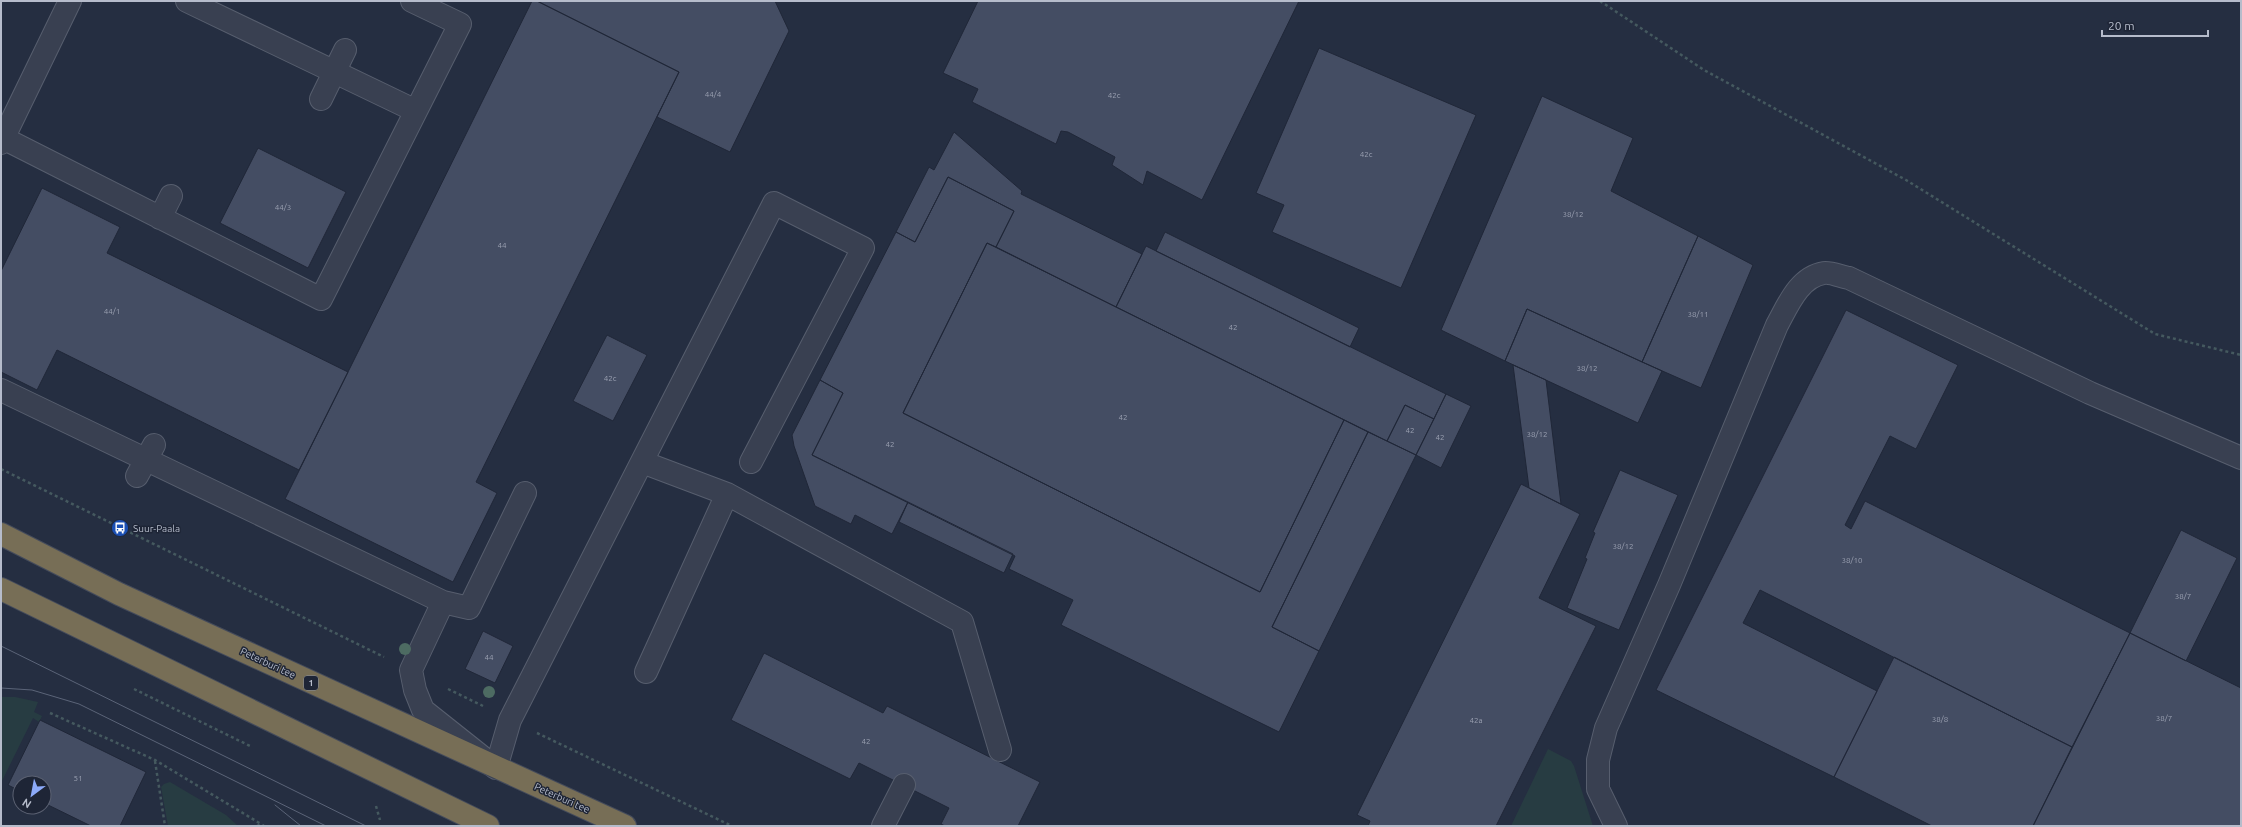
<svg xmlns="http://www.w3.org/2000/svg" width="2242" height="827" viewBox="0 0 2242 827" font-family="Ubuntu,sans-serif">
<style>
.green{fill:#273c42}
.building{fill:#444d63;stroke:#202738}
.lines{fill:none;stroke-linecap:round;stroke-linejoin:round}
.minor-casing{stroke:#575e6e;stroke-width:24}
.highway-casing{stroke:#444b5b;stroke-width:24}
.path{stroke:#45595f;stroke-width:2.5;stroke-dasharray:3 3;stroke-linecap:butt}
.minor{stroke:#394051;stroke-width:22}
.highway{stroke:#776e56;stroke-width:22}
.tram{stroke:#5b6478;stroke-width:1}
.tree{fill:#4d6b62}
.labels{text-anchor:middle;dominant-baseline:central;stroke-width:3;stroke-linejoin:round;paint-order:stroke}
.number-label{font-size:8px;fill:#9aa0b1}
.shield{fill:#1e2536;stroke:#888f9e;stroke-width:1}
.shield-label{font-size:9px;font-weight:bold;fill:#b6bccb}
.poi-label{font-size:10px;fill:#b6bccb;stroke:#1e2536;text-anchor:start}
.street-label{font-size:10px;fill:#b6bccb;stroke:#1e2536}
</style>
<rect width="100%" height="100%" fill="#252e41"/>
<path class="green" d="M1,697H15L38,702L34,712L42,716L39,722L33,718L1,783Z
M1548,749L1571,761L1574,766L1593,826H1511Z
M170,782L226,815L238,826H168L161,787L164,784Z"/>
<path class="building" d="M532,1H537L679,72L476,482L497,493L453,582L285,499Z
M537,1H775L789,31L730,152L657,117L679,72Z
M978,1H1299L1202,200L1147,171L1143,185L1112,165L1115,157L1068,132L1061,131L1056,144L972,102L978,89L943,73Z
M1319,48L1476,115L1401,288L1272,232L1284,205L1256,193Z
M1542,96L1633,138L1611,191L1698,236L1642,362L1527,309L1505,361L1441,330Z
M954,132L1022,191L1021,194L1142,254L1116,307L996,247L1014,211L948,177L915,242L896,232L929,167L934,170Z
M258,148L346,192L308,268L220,223Z
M948,177L1014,211L996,247L987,243L903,413L1260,592L1344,420L1368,432L1272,627L1319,651L1279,732L1061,625L1073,600L1009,569L1015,556L812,455L843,393L820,380L896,232L915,242Z
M42,188L120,227L107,253L348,372L299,470L57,350L37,390L1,372V271Z
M1165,232L1359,328L1350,347L1156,251Z
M1698,236L1753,265L1701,388L1642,362Z
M987,243L1344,420L1260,592L903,413Z
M1146,246L1446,394L1434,419L1405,405L1387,441L1116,307Z
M1527,309L1662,371L1638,423L1505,361Z
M1846,310L1958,365L1916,449L1890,436L1845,525L1851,529L1865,501L2130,633L2072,747L1760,590L1743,623L1877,691L1834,777L1656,690Z
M607,335L647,355L613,421L573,401Z
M1513,365L1546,380L1561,504L1529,488Z
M820,380L843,393L812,455L908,502L892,534L855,515L851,524L815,506L794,446L792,435Z
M1446,394L1471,406L1441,468L1416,455Z
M1405,405L1434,419L1416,455L1387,441Z
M1368,432L1416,455L1319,651L1272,627Z
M1620,470L1678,495L1619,630L1567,608L1587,559L1585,558L1595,533L1593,532Z
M1521,484L1580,514L1539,598L1596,626L1496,826H1368L1370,821L1357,815Z
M908,502L1013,554L1004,573L899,522Z
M2181,530L2237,558L2186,661L2130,633Z
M483,631L513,646L495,683L465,669Z
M2130,633L2241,688V826H2033Z
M764,653L883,713L887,706L1040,782L1018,826H945L941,824L949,808L859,763L850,779L731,720Z
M1894,657L2072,747L2033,826H1932L1834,777Z
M40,720L146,772L120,826H91L44,803V783H20V791L8,785Z"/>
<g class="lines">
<g class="minor-casing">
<path id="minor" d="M412,1L460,24L416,111
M321,99L345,50
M3,138L321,299L416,111L187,1
M1,143L70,1
M160,218L171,196
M1,390L443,602L469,608L525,493
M642,462L727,494L962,622L1000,750
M137,476L154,445
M443,602L411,670L415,690L423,710L496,768L510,720L774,203L863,248L751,462
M646,672L727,494
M883,826L904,785
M1616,826L1598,789V760L1606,728L1669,585L1777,325C1788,305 1799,277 1824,273C1831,272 1842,277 1849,278L2090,393L2241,458"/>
</g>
<g class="highway-casing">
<path id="highway" d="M1,534L119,594L625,826
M1,589L488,826"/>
</g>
<path class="path" d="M1600,1L1704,70L1906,180L2155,334L2241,355
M1,469L384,657
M134,689L250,746
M448,689L483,706
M50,713L155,760L261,824
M537,733L732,826
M155,761L165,826
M376,806L380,820
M257,826L261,824L264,826"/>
<use href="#minor" class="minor"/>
<use href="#highway" class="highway"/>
<path class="tram" d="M1,646L366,826
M1,688L32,690L79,704L326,826
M275,805L301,826"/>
</g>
<g class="tree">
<circle cx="405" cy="649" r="6"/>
<circle cx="489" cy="692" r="6"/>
</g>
<defs>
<g id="bus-disc" transform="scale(0.9)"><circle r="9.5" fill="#1a4fb4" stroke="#1e2536"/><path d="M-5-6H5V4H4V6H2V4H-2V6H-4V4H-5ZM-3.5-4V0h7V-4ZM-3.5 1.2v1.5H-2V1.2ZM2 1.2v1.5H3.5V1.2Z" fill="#fff"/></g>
</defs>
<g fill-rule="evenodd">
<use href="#bus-disc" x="120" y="528"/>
</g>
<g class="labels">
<g class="number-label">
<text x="713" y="94">44/4</text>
<text x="1114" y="95">42c</text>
<text x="1366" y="154">42c</text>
<text x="283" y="207">44/3</text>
<text x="1573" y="214">38/12</text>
<text x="502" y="245">44</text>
<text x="112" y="311">44/1</text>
<text x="1698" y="314">38/11</text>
<text x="1233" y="327">42</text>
<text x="1587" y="368">38/12</text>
<text x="610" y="378">42c</text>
<text x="1123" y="417">42</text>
<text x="1410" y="430">42</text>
<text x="1537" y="434">38/12</text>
<text x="1440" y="437">42</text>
<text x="890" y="444">42</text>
<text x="1623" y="546">38/12</text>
<text x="1852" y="560">38/10</text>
<text x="2183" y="596">38/7</text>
<text x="489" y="657">44</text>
<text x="2164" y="718">38/7</text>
<text x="1940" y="719">38/8</text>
<text x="1476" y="720">42a</text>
<text x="866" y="741">42</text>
<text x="78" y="778">51</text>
</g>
<rect class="shield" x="304" y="676" width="14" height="14" rx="3"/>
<g class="shield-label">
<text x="311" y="683">1</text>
</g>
<g class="poi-label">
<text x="133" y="528">Suur-Paala</text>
</g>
<g class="street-label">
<text transform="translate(268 663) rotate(25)">Peterburi tee</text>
<text transform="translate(562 798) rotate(24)">Peterburi tee</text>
</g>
</g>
<rect width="2242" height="827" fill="none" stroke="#b6bccb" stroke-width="4"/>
<g transform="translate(32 795) rotate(212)"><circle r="19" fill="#1e2536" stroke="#5b6172"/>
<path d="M0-3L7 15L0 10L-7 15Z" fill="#8caafa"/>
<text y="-6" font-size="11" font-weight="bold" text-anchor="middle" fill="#b6bccb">N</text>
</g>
<path d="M2102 30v6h106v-6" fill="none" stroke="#b6bccb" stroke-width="2"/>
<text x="2108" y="30" font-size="12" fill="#b6bccb" stroke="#1e2536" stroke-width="3" paint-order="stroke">20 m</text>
</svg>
